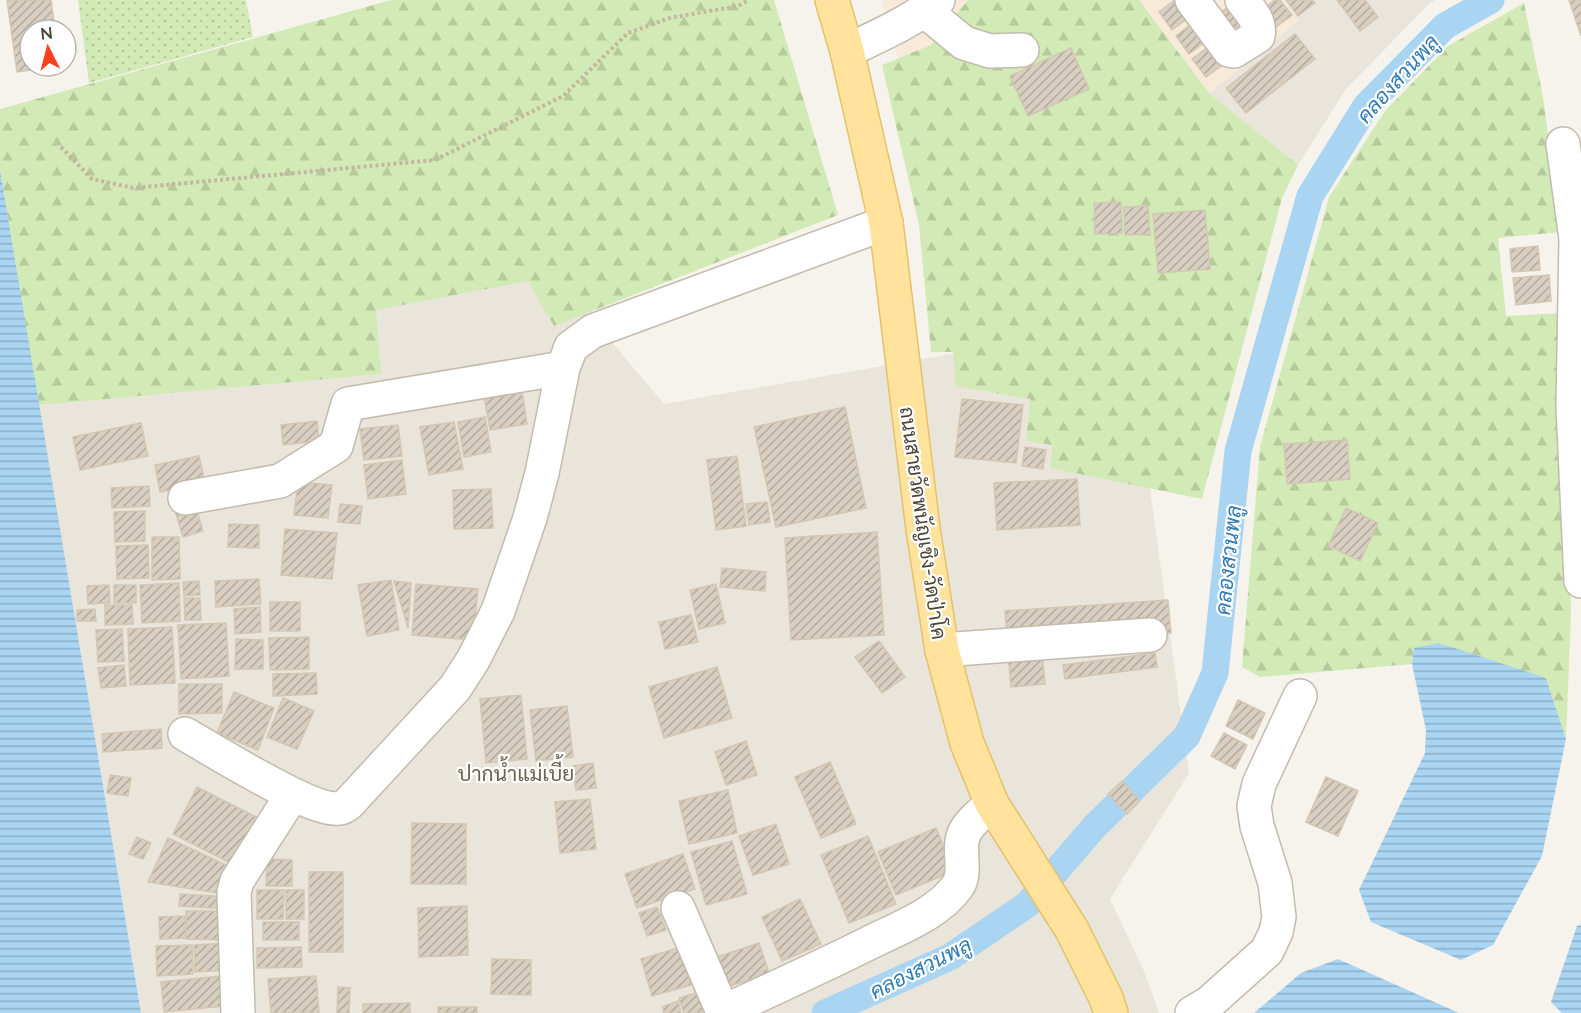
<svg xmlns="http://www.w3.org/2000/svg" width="1581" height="1013" viewBox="0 0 1581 1013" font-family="Lato,Sarabun,sans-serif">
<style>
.residential{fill:#eae5da}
.commercial{fill:#f7ead8}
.grass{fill:url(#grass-dots)}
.forest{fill:url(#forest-firs)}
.water{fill:url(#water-rules)}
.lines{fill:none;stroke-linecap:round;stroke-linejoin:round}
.canal{stroke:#a9d4f2;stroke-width:27}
.building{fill:url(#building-hatch);stroke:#d3c7b4;stroke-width:1.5}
.minor-casing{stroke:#c2bbae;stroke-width:36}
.major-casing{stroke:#e6c16a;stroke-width:36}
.path{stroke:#c4b79f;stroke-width:4;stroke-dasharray:3 3;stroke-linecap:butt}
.minor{stroke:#fff;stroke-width:33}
.major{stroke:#ffe39c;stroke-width:33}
.labels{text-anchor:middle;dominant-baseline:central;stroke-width:4.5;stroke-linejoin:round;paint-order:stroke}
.street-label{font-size:20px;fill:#4b4439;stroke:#fff}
.water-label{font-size:21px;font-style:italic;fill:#2e7ab2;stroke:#fff}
.neighbourhood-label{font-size:21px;fill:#6e6250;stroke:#fff}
</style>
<defs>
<pattern id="grass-dots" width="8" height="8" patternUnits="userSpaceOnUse" patternTransform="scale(1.5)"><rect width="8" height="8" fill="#d2eab5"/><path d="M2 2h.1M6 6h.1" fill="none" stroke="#b6ca9c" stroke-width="1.8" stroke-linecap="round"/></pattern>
<pattern id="forest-firs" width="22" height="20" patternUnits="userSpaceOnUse" patternTransform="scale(1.5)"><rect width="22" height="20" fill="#d2eab5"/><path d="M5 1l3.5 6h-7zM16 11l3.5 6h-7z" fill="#b6ca9c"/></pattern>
<pattern id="water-rules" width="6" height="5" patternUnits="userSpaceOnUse" patternTransform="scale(1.5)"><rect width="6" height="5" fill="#a9d4f2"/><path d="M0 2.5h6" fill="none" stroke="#8caec5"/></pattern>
<pattern id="building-hatch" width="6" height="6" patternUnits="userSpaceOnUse" patternTransform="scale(1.5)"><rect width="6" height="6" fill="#d8cfc1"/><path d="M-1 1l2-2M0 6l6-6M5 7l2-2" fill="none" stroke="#b1aa9e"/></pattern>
</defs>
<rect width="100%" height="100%" fill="#f6f3ec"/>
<path class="residential" d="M1284,0H1435L1429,4L1346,89L1298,165L1209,93L1299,20Z
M540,257L664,404L951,354L1147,467L1189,773L1110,899L1144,971L1159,1013H141L39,405L270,380L272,301Z"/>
<path class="commercial" d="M882,0H968L931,45L898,58Z
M1139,0H1284L1299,20L1209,93Z"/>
<path class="grass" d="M78,0H246L253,37L89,83Z"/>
<path class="forest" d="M391,0H774L838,215L554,326L528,281L376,310L381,374L39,405L0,170V109Z
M968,0H1139L1209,93L1298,165L1282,198L1202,499L1050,468L1053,445L1026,441L1030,399L956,386L953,352H931L919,225L882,65L931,45Z
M1524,3L1543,97L1561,232L1498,238L1506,316L1564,313L1571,613L1566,739L1546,678L1414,648L1412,664L1260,677L1242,667L1260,447L1329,197L1385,111L1448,46Z"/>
<path class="water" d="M0,170L141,1013H0Z
M1439,643L1546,678L1566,739L1542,856L1493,945L1461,960L1371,922L1359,890L1425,753L1426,730L1412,664L1414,648Z
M1581,925V1013H1562L1551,1002L1577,926Z
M1338,959L1459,1013H1254L1301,973Z"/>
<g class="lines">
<path class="canal" d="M825,1013L950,957L1028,904L1094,827L1187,736L1215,673L1238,451L1310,196L1366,106L1445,26L1491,0"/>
</g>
<path class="building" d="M7,0H51L55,30H30V66H61L17,72Z
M1175,0H1180L1192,15L1172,30L1159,12Z
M1275,0H1280L1292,15L1272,30L1259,12Z
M1286,0H1312L1315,3L1298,16Z
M1337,0H1365L1378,17L1360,31Z
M1569,0H1581V36Z
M1234,3L1247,20L1227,35L1214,17Z
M1195,21L1209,39L1189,54L1176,36Z
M1295,34L1315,59L1246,113L1226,88Z
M1212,44L1225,63L1206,77L1192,59Z
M1071,48L1089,89L1028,116L1010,76Z
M1121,202L1122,233L1095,234L1094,203Z
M1148,206L1150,234L1125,235L1124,207Z
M1205,210L1210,269L1158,273L1153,214Z
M1538,246L1540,270L1512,272L1510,249Z
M1549,275L1551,301L1516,305L1513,278Z
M521,384L527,424L490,430L483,390Z
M962,399L1023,405L1016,463L955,457Z
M845,407L866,508L776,527L754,427Z
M485,417L491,452L464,457L458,422Z
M317,421L319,441L283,445L281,425Z
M454,422L463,469L429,475L420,427Z
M141,423L148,456L80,470L73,437Z
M398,425L402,456L364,460L360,429Z
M1347,440L1350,479L1287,484L1284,444Z
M1025,447L1046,450L1043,469L1022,466Z
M199,456L205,483L160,492L155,465Z
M737,456L746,526L716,530L707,460Z
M402,460L406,494L368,499L364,465Z
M1077,479L1080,525L997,530L994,483Z
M298,482L332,485L328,518L294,515Z
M149,486L150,506L112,508L111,488Z
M491,489L493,528L454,529L453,490Z
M767,502L770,522L749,525L746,504Z
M340,504L362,506L360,524L338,522Z
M196,508L203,531L183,537L176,514Z
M1346,508L1378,523L1360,561L1328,546Z
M145,511V541L115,542L114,512Z
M229,524L259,525V548L228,547Z
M285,529L337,533L332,579L281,575Z
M877,532L884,635L791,640L785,538Z
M152,537H179L180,579L152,580Z
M148,545L149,578L117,579L116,546Z
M722,568L766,572L765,591L720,587Z
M259,579L261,604L216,607L215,581Z
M391,580L399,630L367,636L358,585Z
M199,581L200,595L184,596L183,582Z
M394,581L411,583L408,628Z
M179,583L180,621L142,623L140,585Z
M416,584L478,589L473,640L412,635Z
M716,584L725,623L699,629L690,590Z
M109,585L110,603L88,604L87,586Z
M114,585H136V603H114Z
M184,598H200L201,620H185Z
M1168,600L1171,633L1008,644L1005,611Z
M270,602H300V631H270Z
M105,605H132L133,624L105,625Z
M260,607L261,632L235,634L234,609Z
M95,609L96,621H77V610Z
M691,615L698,642L665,649L659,622Z
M226,623L229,676L181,679L178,625Z
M172,627L175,683L130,685L128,629Z
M122,629L124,661L98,662L96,630Z
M309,637V669L270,670L269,638Z
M236,639L263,640V669H235Z
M879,641L905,677L882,693L855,657Z
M1042,652L1045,684L1011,687L1008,655Z
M1155,653L1157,667L1065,679L1063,665Z
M124,665L126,686L101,688L98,668Z
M717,667L732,718L664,738L649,687Z
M316,673L317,694L273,696V674Z
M179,684H222V713L179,714Z
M234,692L274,708L258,750L217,733Z
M521,695L527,759L486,763L480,699Z
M283,698L314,711L297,749L267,737Z
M1238,700L1265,713L1253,739L1226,726Z
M567,706L573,757L536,761L530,710Z
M161,729L162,748L103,752L102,734Z
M1224,733L1247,745L1235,769L1211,756Z
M746,741L757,775L726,785L715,752Z
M830,762L856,824L821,838L795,777Z
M593,763L596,788L576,790L573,766Z
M110,775L131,778L128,796L107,793Z
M1326,777L1358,791L1338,836L1306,822Z
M1122,781L1140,801L1127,814L1108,794Z
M197,787L264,821L240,868L173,834Z
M728,790L737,833L689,844L679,801Z
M590,799L596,849L560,853L555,802Z
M412,823L466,824V884H411Z
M776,824L789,864L753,875L739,836Z
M936,828L954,871L896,895L878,852Z
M868,836L896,904L849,923L821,855Z
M137,837L151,843L143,859L129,854Z
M168,838L235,869L223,894L148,882Z
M732,841L747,894L706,905L691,852Z
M683,854L695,889L637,908L625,874Z
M267,859L292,860V886H266Z
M309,872H343V952H309Z
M257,890H284L283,919H257Z
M286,890H304V919H286Z
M180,894L230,897L229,909L179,906Z
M800,899L821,944L782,961L762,917Z
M467,906L468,955L419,957L418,908Z
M657,907L666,930L647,936L639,913Z
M186,911H229V940L186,939Z
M185,916L186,938L160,939L159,917Z
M263,922H299V940H263Z
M230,943L231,970L195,972L194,945Z
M759,943L769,973L727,987L717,957Z
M192,945L193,974L157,976L156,946Z
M301,947L302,967L257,968V948Z
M681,947L691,985L652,996L641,959Z
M492,959L531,960V995L491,994Z
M231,975L234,1005L164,1012L161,982Z
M316,976L319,1013H271L268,979Z
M338,987L350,988L349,1013H337Z
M706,990L713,1013H684L679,998Z
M678,1001L681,1013H664L662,1007Z
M410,1003V1013H363V1004Z
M438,1007H477V1013H438Z"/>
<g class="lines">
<g class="minor-casing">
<path id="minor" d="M1192,0L1229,50L1234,51L1258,36C1261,21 1250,11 1242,0
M925,11L964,43L990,51L1022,50
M847,51C878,36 911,22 938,0
M1563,144L1576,239L1573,406L1581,581
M185,498L280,481L336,446L348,404L563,368
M942,650L1150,635
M185,734C211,749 315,814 340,808C343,808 346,805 348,804L455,688L473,660L498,611L530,518L542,473L563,368L571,347L593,331L886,223
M678,908L723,1012C772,989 821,967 869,943C899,928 936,915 957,887C968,873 957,850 964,834C969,822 983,812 992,804
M238,1013L234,892L237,881L292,795
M1192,1013L1209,1003L1267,951L1276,932L1279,917L1275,883L1257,826L1254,806L1259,784L1300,696"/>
</g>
<g class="major-casing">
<path id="major" d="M832,0L847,51L886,223L923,529L942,650L967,743L992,804L1072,930L1106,998L1111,1013"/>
</g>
<path class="path" d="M61,147L92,179L133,188L435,160L563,96L628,33L670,18L738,6L749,0"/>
<use href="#minor" class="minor"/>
<use href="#major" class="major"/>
</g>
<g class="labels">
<g class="street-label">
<text transform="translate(924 523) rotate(82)">ถนนสายวัดพนัญเชิง-วัดป่าโค</text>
</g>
<g class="water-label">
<text transform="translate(1397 78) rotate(-48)">คลองสวนพลู</text>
<text transform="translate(1227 560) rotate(-84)">คลองสวนพลู</text>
<text transform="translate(920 967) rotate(-27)">คลองสวนพลู</text>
</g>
<g class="neighbourhood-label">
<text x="516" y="772">ปากน้ำแม่เบี้ย</text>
</g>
</g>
<g transform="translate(48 48) rotate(354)"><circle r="28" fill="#ffffff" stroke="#b7b4b0" stroke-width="1.5"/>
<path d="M0-4.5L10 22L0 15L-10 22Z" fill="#fc3f1d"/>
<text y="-9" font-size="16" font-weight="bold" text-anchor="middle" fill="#4b4439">N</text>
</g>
</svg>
